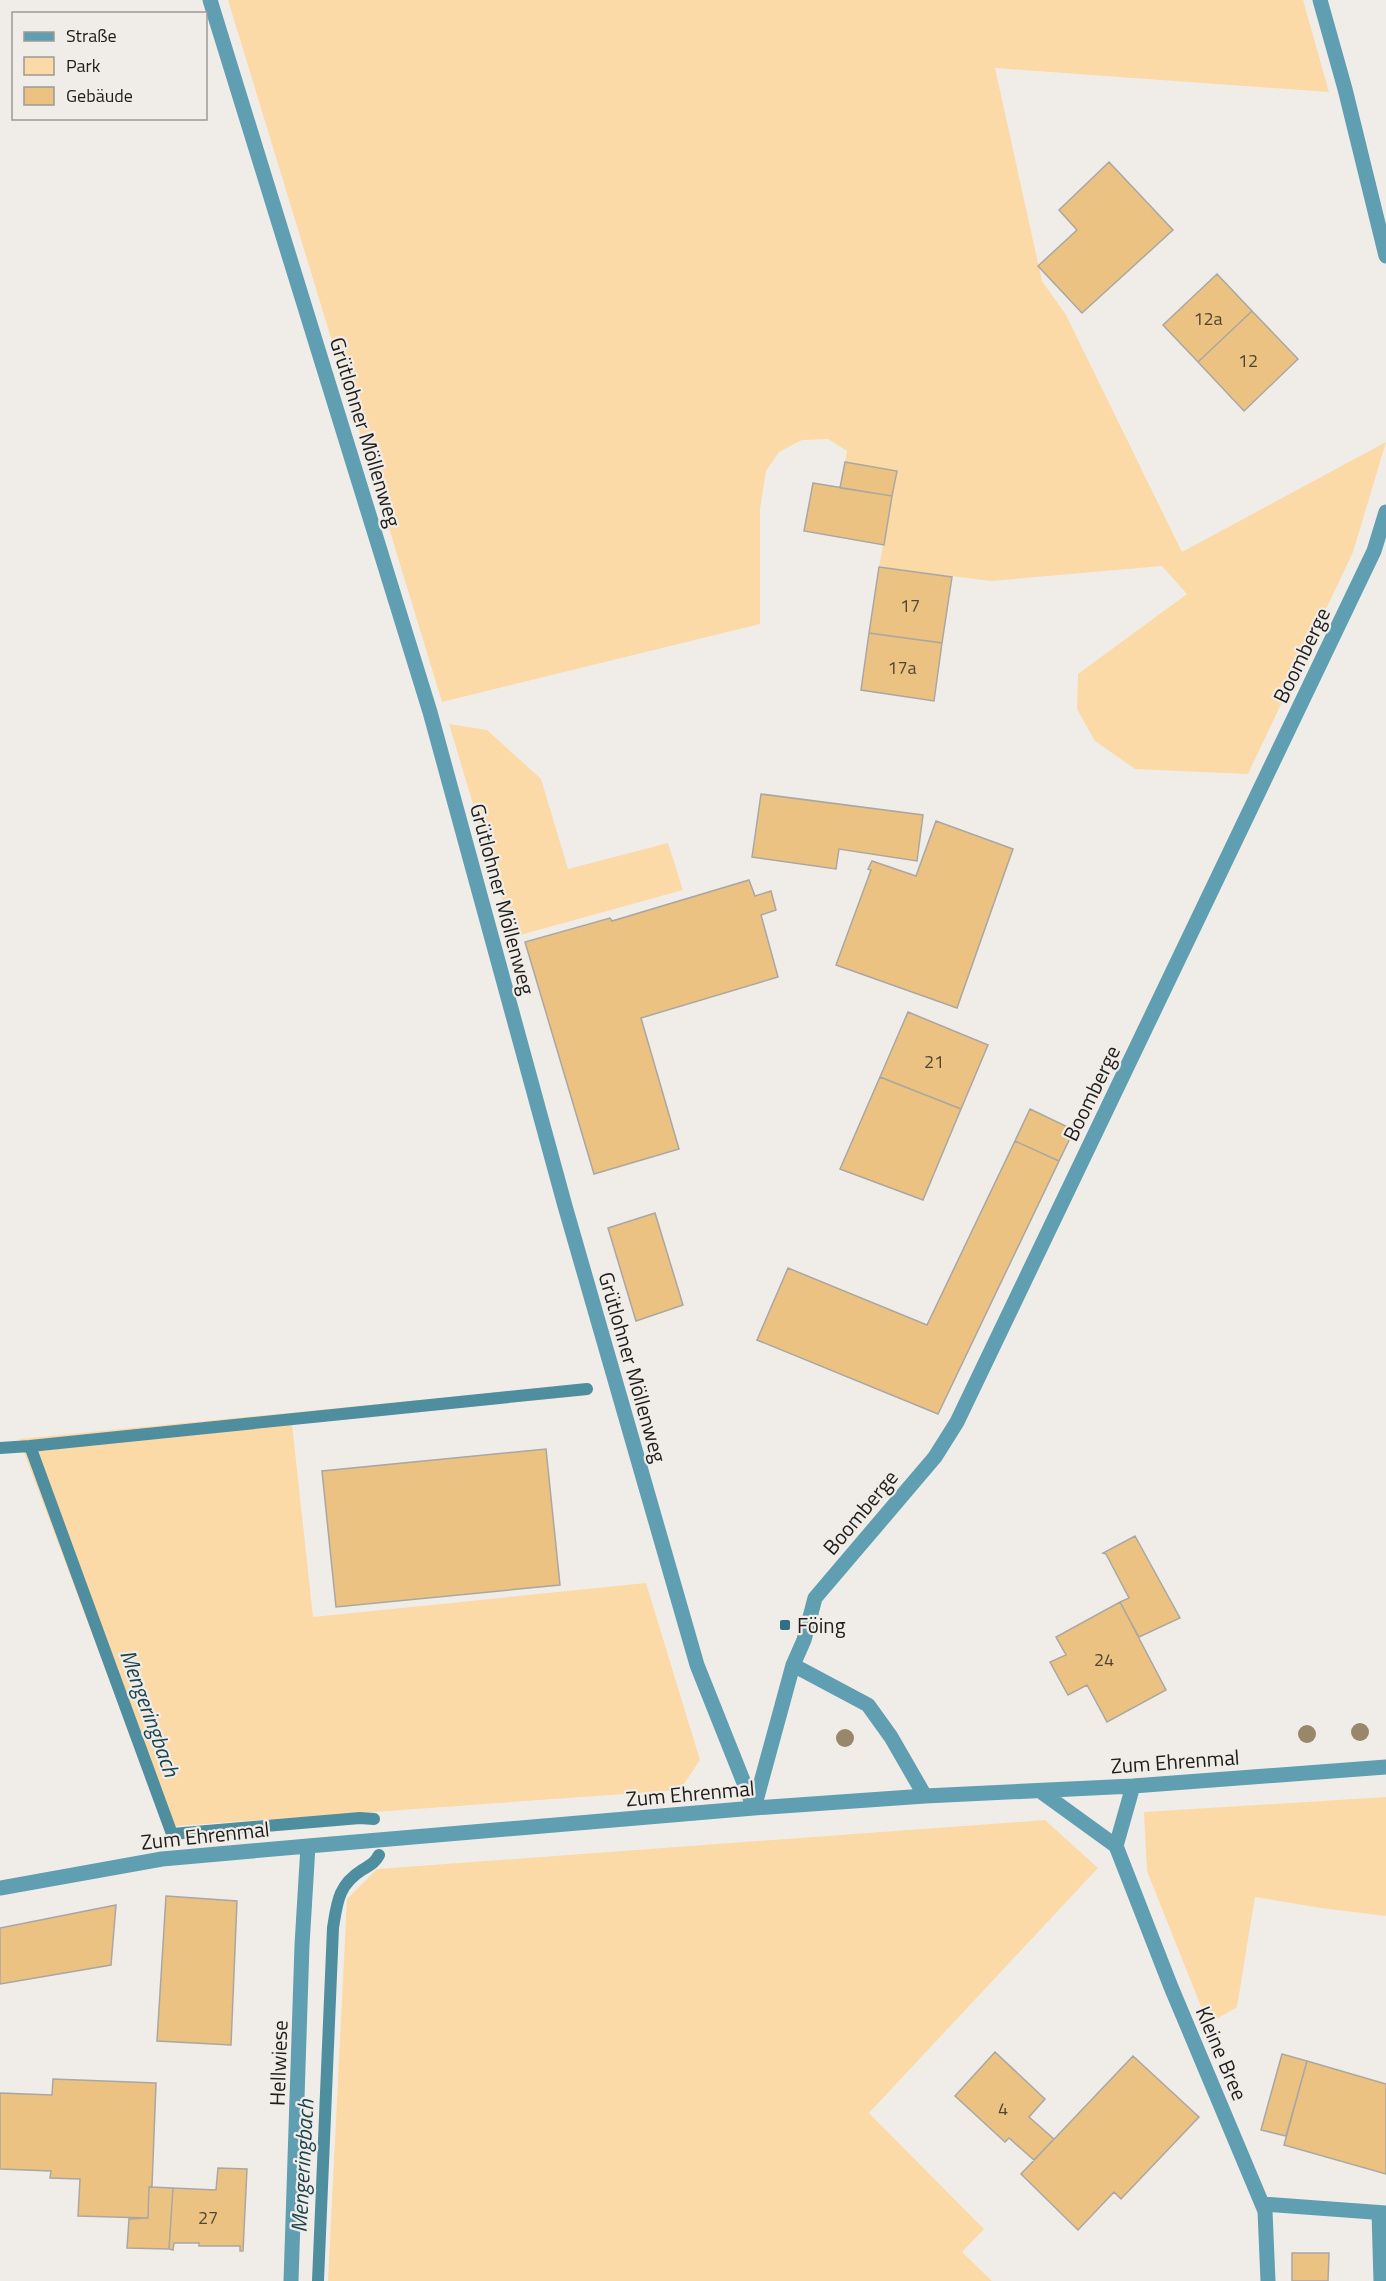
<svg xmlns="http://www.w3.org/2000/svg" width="1386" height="2281" viewBox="0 0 1386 2281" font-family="'Titillium Web',sans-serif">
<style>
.green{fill:#fbdaa7}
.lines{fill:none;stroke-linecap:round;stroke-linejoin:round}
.stream{stroke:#4e8e9f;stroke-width:12}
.building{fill:#ebc281;stroke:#aaa7a3;stroke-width:1.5}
.minor{stroke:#609eb1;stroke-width:15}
.tree{fill:#988869}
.poi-dot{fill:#2f7083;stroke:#f0ede9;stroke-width:2}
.labels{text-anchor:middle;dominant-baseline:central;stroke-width:4.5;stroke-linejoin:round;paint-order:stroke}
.number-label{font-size:18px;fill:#514634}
.street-label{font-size:21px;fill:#1e1d1b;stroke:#f0ede9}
.poi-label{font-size:21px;fill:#1e1d1b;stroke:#f0ede9;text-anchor:start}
.water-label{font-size:22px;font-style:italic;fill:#1a444f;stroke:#f0ede9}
</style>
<rect width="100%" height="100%" fill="#f0ede9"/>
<path class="green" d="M228,0H1303L1329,92L995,68L1042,281L1066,315L1182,552L1386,442L1353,552L1248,774L1135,769L1095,741L1077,709L1078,674L1187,594L1162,566L991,581L879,567L897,471L845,462L847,451L828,439L802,440L779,452L766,471L760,509V624L442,702Z
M449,724L487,730L541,779L568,869L668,843L683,890L513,937Z
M586,1384L590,1395L292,1424L313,1617L646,1583L700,1760L680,1790L177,1826L165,1828L19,1439Z
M1386,1797V1916L1321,1908L1255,1897L1237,2007L1208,2024L1147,1871L1144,1812Z
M1045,1820L1098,1868L869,2113L984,2229L962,2252L992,2281H328L347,1899L377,1869Z"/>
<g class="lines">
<path class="stream" d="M30,1446L587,1389
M0,1448L30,1446L172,1834L360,1818L374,1819
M318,2281L333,1928C337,1903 338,1885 362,1870C370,1865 374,1864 379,1855"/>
</g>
<path class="building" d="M1109,162L1173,230L1082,313L1038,266L1077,230L1059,210Z
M1217,274L1252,311L1198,362L1163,325Z
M1252,311L1298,359L1244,411L1198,362Z
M845,462L897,471L892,496L840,488Z
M813,483L892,496L884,545L804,531Z
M879,567L952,577L942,643L869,633Z
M869,633L942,643L934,701L861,690Z
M761,794L923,815L917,861L839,849L836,869L752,857Z
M936,821L1013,849L957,1008L836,965L871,870L868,869L872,861L916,876Z
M749,880L755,896L771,891L776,910L761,915L778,977L641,1018L679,1149L594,1174L525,942L610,918L612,921Z
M908,1012L988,1045L961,1109L880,1077Z
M880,1077L961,1109L923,1200L840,1169Z
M1030,1109L1074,1130L1059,1161L1015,1141Z
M1015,1141L1059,1161L938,1414L757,1340L788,1268L927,1325Z
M655,1213L683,1305L636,1321L608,1228Z
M546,1449L560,1585L336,1607L322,1471Z
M1135,1536L1180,1618L1139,1637L1120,1602L1129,1598L1106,1554L1103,1553Z
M1120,1602L1166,1690L1107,1722L1087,1685L1068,1695L1050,1662L1066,1655L1056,1637Z
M166,1896L237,1901L231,2045L157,2041Z
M116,1905L111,1965L0,1984V1928Z
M995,2052L1045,2099L1029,2117L1054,2139L1034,2160L1009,2138L1005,2142L955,2096Z
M1282,2054L1307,2061L1286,2136L1261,2130Z
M1133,2056L1199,2117L1121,2199L1114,2192L1078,2230L1021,2174Z
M1307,2061L1386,2084V2174L1284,2145Z
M53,2079L156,2083L152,2186L149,2187L148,2218L78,2216L80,2179L50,2178L51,2171L0,2169V2093L52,2095Z
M218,2168L247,2169L243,2251H240V2246H199V2243H174L173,2250L169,2249L173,2188L216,2190Z
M149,2187L173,2188L169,2249L127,2248L129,2219L148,2218Z
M1292,2253H1329L1328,2281H1292Z"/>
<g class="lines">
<path class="minor" d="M210,0L430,712L565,1206L697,1665L754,1808
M1320,0L1345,89L1386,256
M793,1665L868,1705L891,1737L925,1796
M1040,1791L1116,1846L1171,1987L1265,2211L1268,2281
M754,1808L793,1665L804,1640L815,1598L935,1457L957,1422L1374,551L1386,512
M1116,1846L1133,1786
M0,1888L162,1859L308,1846L754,1808L925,1796L1133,1786L1386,1767
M1262,2204L1386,2213
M1379,2213L1381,2281
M291,2281L302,1945L308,1846"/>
</g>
<g class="tree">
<circle cx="1360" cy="1732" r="9"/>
<circle cx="1307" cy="1734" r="9"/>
<circle cx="845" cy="1738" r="9"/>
</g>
<rect class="poi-dot" x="779" y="1619" width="12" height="12" rx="3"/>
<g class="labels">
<g class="number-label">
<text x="1208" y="318">12a</text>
<text x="1248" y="360">12</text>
<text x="910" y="605">17</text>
<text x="902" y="667">17a</text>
<text x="934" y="1061">21</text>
<text x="1104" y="1659">24</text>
<text x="1003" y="2108">4</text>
<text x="208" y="2217">27</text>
</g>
<g class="street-label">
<text transform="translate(366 432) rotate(73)">Grütlohner Möllenweg</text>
<text transform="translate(1301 655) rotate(-64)">Boomberge</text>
<text transform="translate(503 899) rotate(75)">Grütlohner Möllenweg</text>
<text transform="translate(1091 1093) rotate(-64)">Boomberge</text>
<text transform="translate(633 1367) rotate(74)">Grütlohner Möllenweg</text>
<text transform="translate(860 1512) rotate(-50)">Boomberge</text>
<text transform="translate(1175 1761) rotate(-4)">Zum Ehrenmal</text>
<text transform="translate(690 1793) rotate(-5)">Zum Ehrenmal</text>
<text transform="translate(205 1835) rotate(-6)">Zum Ehrenmal</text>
<text transform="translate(1222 2053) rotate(67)">Kleine Bree</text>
<text transform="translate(278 2063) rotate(-88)">Hellwiese</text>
</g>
<g class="poi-label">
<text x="797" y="1625">Föing</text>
</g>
<g class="water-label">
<text transform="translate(150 1713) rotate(70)">Mengeringbach</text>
<text transform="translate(302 2166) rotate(-87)">Mengeringbach</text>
</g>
</g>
<rect x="12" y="12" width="195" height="108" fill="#f0ede9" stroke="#9c9a97" stroke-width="1.5"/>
<rect x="24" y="32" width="30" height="9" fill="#609eb1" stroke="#9c9a97" stroke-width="1.5"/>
<text x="66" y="42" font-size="18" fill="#1e1d1b">Straße</text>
<rect x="24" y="57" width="30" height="18" fill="#fbdaa7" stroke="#9c9a97" stroke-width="1.5"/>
<text x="66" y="72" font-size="18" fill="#1e1d1b">Park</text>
<rect x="24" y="87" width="30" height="18" fill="#ebc281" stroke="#9c9a97" stroke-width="1.5"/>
<text x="66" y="102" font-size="18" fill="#1e1d1b">Gebäude</text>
</svg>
